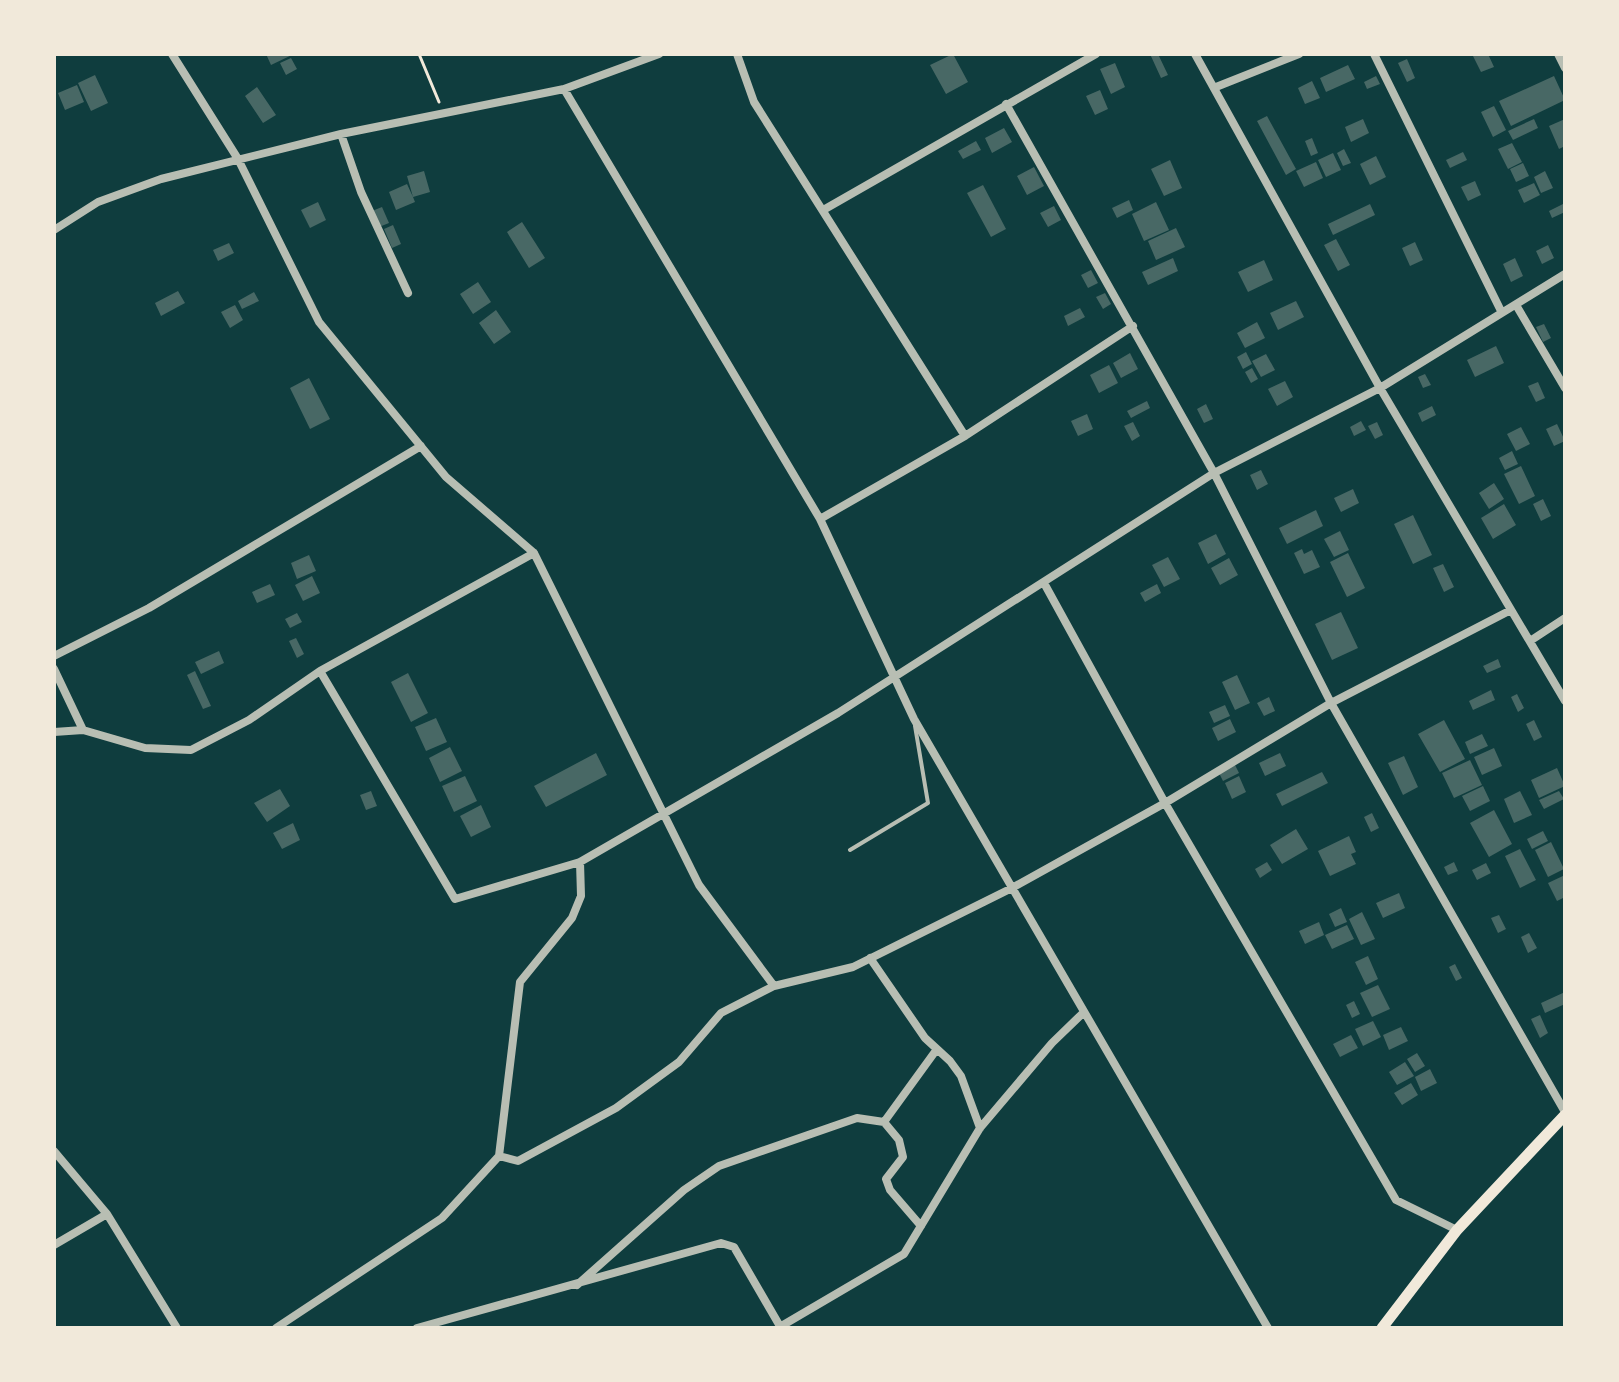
<svg xmlns="http://www.w3.org/2000/svg" width="1619" height="1382" viewBox="0 0 1619 1382" font-family="'Exo 2',sans-serif">
<style>
.building{fill:#486865}
.lines{fill:none;stroke-linecap:round;stroke-linejoin:round}
.path{stroke:#f1e9da;stroke-width:3}
.service{stroke:#b8beb3;stroke-width:4}
.minor{stroke:#b8beb3;stroke-width:8}
.secondary{stroke:#f1e9da;stroke-width:11}
</style>
<rect width="100%" height="100%" fill="#0f3d3e"/>
<path class="building" d="M266,54H294L271,65Z
M953,54L968,82L946,94L930,65Z
M1150,54H1158L1168,75L1161,78Z
M1472,54H1488L1494,67L1481,72Z
M291,58L297,69L286,75L280,63Z
M1407,59L1415,78L1407,82L1398,63Z
M1115,63L1125,87L1111,94L1100,69Z
M1348,65L1355,79L1326,92L1320,78Z
M95,75L108,103L91,111L78,83Z
M1376,76L1380,84L1367,89L1364,82Z
M1554,76L1565,100L1511,126L1499,101Z
M1312,81L1320,98L1305,104L1298,88Z
M77,85L84,102L65,110L58,93Z
M257,87L276,115L263,123L245,96Z
M1100,90L1108,109L1095,115L1086,96Z
M1494,106L1506,130L1493,137L1481,112Z
M1267,116L1296,169L1286,175L1257,121Z
M1363,119L1369,133L1351,142L1345,127Z
M1534,119L1538,128L1513,140L1508,131Z
M1565,119V146L1559,149L1549,126Z
M1004,128L1012,142L992,153L985,138Z
M1312,138L1318,153L1311,156L1305,141Z
M976,141L981,150L963,159L958,151Z
M1512,143L1522,162L1508,169L1498,149Z
M1344,149L1351,163L1343,166L1337,153Z
M1463,152L1467,160L1450,168L1446,160Z
M1333,153L1341,170L1326,177L1318,160Z
M1376,156L1386,177L1370,185L1360,164Z
M1170,160L1182,188L1164,196L1151,169Z
M1316,162L1323,178L1304,187L1296,171Z
M1523,163L1529,176L1516,182L1510,169Z
M1034,167L1044,186L1027,195L1017,176Z
M424,171L430,192L413,197L415,202L396,210L389,192L407,184L413,197L407,176Z
M1545,171L1553,188L1541,193L1534,177Z
M1475,181L1481,195L1468,201L1461,187Z
M1534,183L1540,195L1524,203L1518,190Z
M983,185L1006,229L991,237L967,193Z
M1129,200L1133,210L1117,218L1112,208Z
M318,202L326,220L310,228L301,210Z
M1156,202L1169,230L1144,241L1132,214Z
M1370,204L1375,215L1333,235L1328,224Z
M1563,204L1565,212L1552,218L1549,211Z
M1054,206L1061,220L1048,227L1040,213Z
M382,207L389,223L379,227L372,211Z
M522,222L545,258L529,268L507,232Z
M393,225L401,244L392,248L384,229Z
M1176,228L1185,247L1156,260L1148,241Z
M1336,239L1350,265L1338,271L1324,245Z
M1415,242L1423,260L1410,266L1402,248Z
M229,243L234,253L218,261L213,250Z
M1548,245L1554,258L1542,264L1536,251Z
M1173,258L1178,271L1148,285L1142,272Z
M1515,258L1523,276L1511,282L1503,264Z
M1264,260L1273,280L1248,292L1238,272Z
M1091,270L1098,283L1088,288L1081,275Z
M478,282L491,302L473,314L460,294Z
M178,291L185,303L161,316L155,303Z
M254,292L259,301L242,309L238,301Z
M1105,293L1111,304L1103,309L1096,297Z
M1296,301L1304,317L1278,330L1270,313Z
M235,305L243,320L230,328L221,312Z
M1080,308L1085,317L1068,326L1064,316Z
M496,310L511,332L494,344L479,323Z
M1257,322L1265,338L1245,348L1237,333Z
M1544,324L1551,338L1543,342L1536,327Z
M1496,346L1504,363L1475,377L1467,360Z
M1246,352L1252,364L1243,369L1237,357Z
M1130,353L1138,369L1121,378L1113,363Z
M1266,354L1275,370L1261,377L1252,361Z
M1109,365L1118,383L1099,393L1090,375Z
M1252,368L1258,379L1251,383L1245,372Z
M1425,374L1431,385L1423,388L1418,377Z
M309,378L330,419L310,429L290,388Z
M1285,381L1293,397L1277,406L1268,389Z
M1538,382L1545,398L1536,402L1528,386Z
M1147,401L1150,408L1131,418L1127,411Z
M1206,404L1213,419L1204,423L1197,409Z
M1432,406L1436,415L1422,422L1418,413Z
M1087,414L1093,429L1078,436L1071,421Z
M1361,421L1366,430L1354,436L1350,427Z
M1133,422L1140,436L1132,441L1124,426Z
M1377,422L1383,435L1375,439L1368,426Z
M1557,424L1565,441L1554,446L1546,429Z
M1521,427L1530,444L1516,451L1507,434Z
M1512,451L1518,464L1505,470L1499,458Z
M1521,466L1535,496L1519,504L1504,474Z
M1261,470L1268,484L1257,490L1250,475Z
M1494,483L1504,499L1489,509L1479,493Z
M1353,489L1359,503L1341,512L1334,498Z
M1543,499L1551,516L1541,521L1533,504Z
M1504,504L1516,525L1493,539L1481,518Z
M1316,510L1323,526L1287,544L1279,528Z
M1413,515L1432,555L1413,564L1394,524Z
M1340,531L1349,550L1334,557L1324,539Z
M1216,534L1226,554L1208,564L1198,543Z
M1302,549L1304,554L1312,550L1320,567L1304,574L1294,553Z
M1348,553L1365,588L1347,597L1330,562Z
M309,555L316,571L297,579L291,563Z
M1168,557L1180,579L1164,587L1152,565Z
M1229,558L1238,575L1220,585L1211,568Z
M1443,564L1454,587L1444,592L1433,568Z
M312,576L320,593L303,601L295,585Z
M270,584L275,595L257,603L252,592Z
M1157,584L1161,593L1145,602L1140,593Z
M1341,612L1358,648L1332,660L1315,624Z
M297,613L302,622L290,628L285,619Z
M296,638L304,654L297,658L289,641Z
M219,651L224,663L201,674L195,662Z
M1498,659L1501,667L1487,673L1483,666Z
M195,671L211,706L203,709L187,675Z
M408,673L428,713L411,722L391,682Z
M1237,675L1250,703L1235,710L1222,682Z
M1491,690L1495,700L1473,710L1469,701Z
M1517,694L1524,708L1518,712L1511,697Z
M1269,697L1275,711L1264,716L1257,703Z
M1225,705L1230,716L1214,723L1209,712Z
M436,718L447,742L426,751L415,727Z
M1230,719L1236,732L1218,741L1212,728Z
M1444,720L1465,759L1440,772L1418,734Z
M1534,720L1542,737L1534,741L1526,724Z
M1482,734L1488,746L1470,754L1465,742Z
M450,747L462,771L440,782L429,758Z
M1494,748L1502,766L1482,775L1474,757Z
M596,753L607,775L546,807L534,786Z
M1280,753L1286,766L1265,776L1259,763Z
M1404,756L1418,787L1403,795L1388,763Z
M1470,760L1482,785L1454,798L1442,773Z
M1235,765L1239,773L1223,781L1219,773Z
M1557,768L1565,786L1539,798L1531,780Z
M1322,772L1328,783L1282,806L1276,794Z
M465,776L477,801L454,812L442,786Z
M1239,776L1246,792L1232,799L1225,783Z
M1483,786L1490,801L1470,811L1462,796Z
M280,789L290,806L267,822L254,803Z
M371,791L377,806L366,810L360,795Z
M1520,791L1532,815L1514,823L1504,799Z
M1559,791L1564,799L1544,809L1539,800Z
M481,805L491,827L471,837L460,816Z
M1494,810L1512,844L1489,857L1470,823Z
M1372,813L1379,828L1371,832L1364,817Z
M293,823L300,840L282,849L273,833Z
M1296,829L1308,849L1282,864L1270,845Z
M1543,831L1548,841L1532,849L1527,839Z
M1349,836L1356,852L1351,854L1356,864L1330,876L1318,851Z
M1551,842L1564,869L1548,877L1535,850Z
M1520,849L1536,880L1520,888L1505,856Z
M1267,862L1272,870L1260,878L1255,869Z
M1454,862L1458,871L1448,875L1444,867Z
M1486,863L1491,873L1477,880L1472,870Z
M1565,875V897L1557,901L1548,883Z
M1399,893L1405,908L1383,918L1376,903Z
M1341,908L1347,922L1335,927L1329,914Z
M1362,912L1375,939L1361,945L1349,919Z
M1499,915L1506,929L1498,933L1491,918Z
M1319,922L1324,935L1305,944L1299,931Z
M1347,925L1354,939L1332,949L1325,935Z
M1529,933L1537,948L1528,953L1521,937Z
M1368,956L1378,979L1366,985L1355,962Z
M1455,964L1462,978L1456,981L1449,967Z
M1378,985L1390,1009L1372,1017L1360,993Z
M1565,992V1004L1545,1013L1541,1003Z
M1354,1001L1360,1014L1352,1018L1346,1005Z
M1540,1015L1548,1033L1540,1038L1531,1019Z
M1373,1021L1381,1037L1363,1046L1355,1029Z
M1401,1027L1408,1041L1389,1050L1383,1035Z
M1351,1035L1358,1048L1340,1057L1333,1044Z
M1417,1053L1425,1066L1415,1072L1407,1059Z
M1405,1062L1414,1076L1397,1085L1389,1072Z
M1430,1069L1437,1083L1421,1091L1415,1077Z
M1411,1083L1418,1095L1402,1105L1394,1093Z"/>
<g class="lines">
<path class="path" d="M419,54L439,102"/>
<path class="service" d="M850,850L928,803L915,726"/>
<path class="minor" d="M172,54L238,159L319,322L446,477L534,553L320,671L455,899L580,862L838,713L1214,473L1380,388L1565,274
M737,54L754,102L965,436
M1195,54L1380,388L1565,701
M1374,54L1502,313
M1558,54L1565,68
M1216,87L1299,54
M564,89L820,519L914,719L1268,1328
M1006,104L1214,473L1331,703L1565,1112
M341,134L361,192L408,293
M825,209L1096,54
M54,230L98,202L161,179L341,134L564,89L659,54
M1516,305L1565,388
M820,519L965,436L1133,326
M534,553L699,885L774,986
M1044,583L1165,803L1396,1200L1457,1230
M1530,641L1565,618
M54,656L149,608L421,446
M54,669L83,730
M54,732L83,730L145,748L191,750L249,720L320,671
M870,958L925,1038L950,1061L961,1076L980,1128
M884,1122L937,1049
M54,1151L107,1214L177,1328
M499,1156L518,1161L616,1108L679,1062L721,1013L774,986L853,967L1012,888L1165,803L1331,703L1509,611
M54,1245L107,1214
M577,1285L684,1190L719,1166L857,1118L884,1122L899,1140L903,1157L886,1179L890,1190L921,1226
M276,1328L442,1218L499,1156L520,982L572,918L581,896L580,862
M417,1328L721,1243L734,1247L781,1328
M778,1328L904,1254L980,1128L1052,1043L1083,1013"/>
<path class="secondary" d="M1382,1328L1457,1230L1565,1115"/>
</g>
<rect width="1619" height="1382" fill="none" stroke="#f1e9da" stroke-width="112"/>
</svg>
